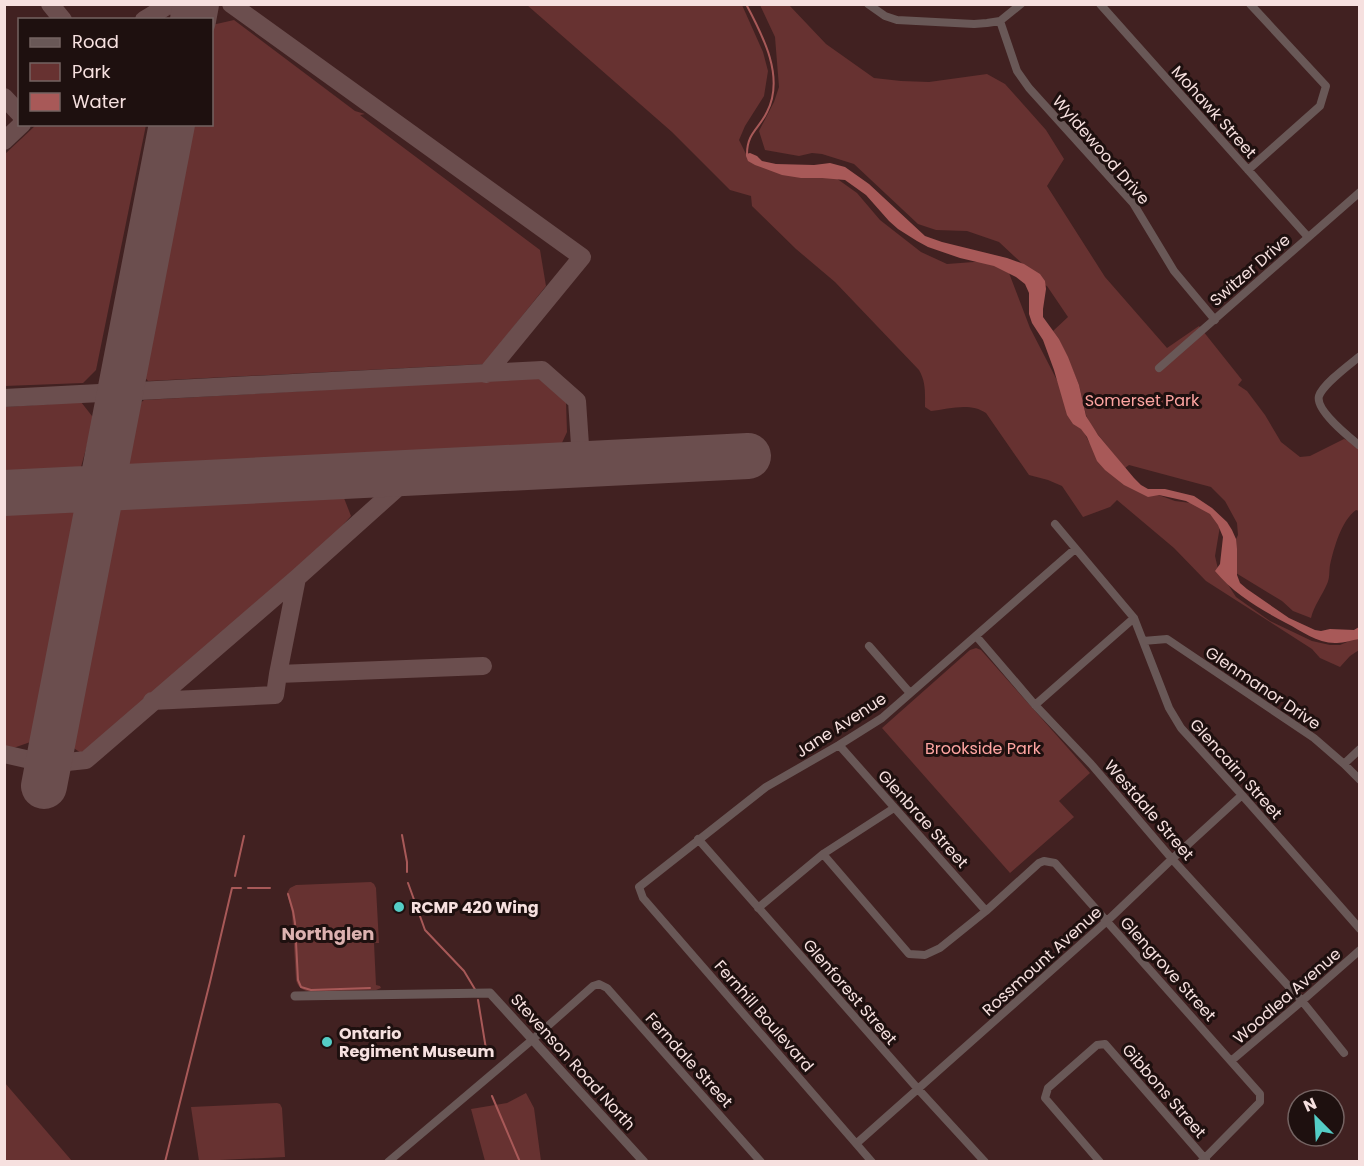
<svg xmlns="http://www.w3.org/2000/svg" width="1364" height="1166" viewBox="0 0 1364 1166" font-family="Poppins,sans-serif">
<style>
.green{fill:#673231}
.water{fill:#a85958}
.lines{fill:none;stroke-linecap:round;stroke-linejoin:round}
.stream{stroke:#a85958;stroke-width:2}
.taxiway{stroke:#6b4e4e;stroke-width:18}
.runway{stroke:#6b4e4e;stroke-width:46}
.minor{stroke:#695857;stroke-width:8}
.tertiary{stroke:#695857;stroke-width:9}
.poi-dot{fill:#54cdc6;stroke:#1e100f;stroke-width:2}
.labels{text-anchor:middle;dominant-baseline:central;stroke-width:6;stroke-linejoin:round;paint-order:stroke}
.street-label{font-size:16px;fill:#f6e0df;stroke:#1e100f}
.park-label{font-size:16px;fill:#fea5a2;stroke:#1e100f}
.poi-label{font-size:16px;font-weight:bold;fill:#f6e0df;stroke:#1e100f;text-anchor:start}
.neighbourhood-label{font-size:18px;font-weight:bold;fill:#dcb2b0;stroke:#1e100f}
</style>
<rect width="100%" height="100%" fill="#412121"/>
<path class="green" d="M527,5H742L763,52L768,71L764,96L745,126L739,140L748,158L775,169L836,178L857,193L880,220L921,252L947,264L987,261L995,264L1009,273L1030,328L1089,442L1120,480L1131,485L1175,501L1199,504L1216,512L1220,526L1215,556L1218,569L1236,597L1270,621L1312,641L1330,645H1340L1359,637V650L1350,656L1340,667L1320,658L1312,649L1206,581L1174,548L1117,500L1110,507L1083,517L1062,486L1048,480L1029,475L986,413C970,402 949,409 931,411L925,407C925,393 926,382 919,370L835,282L796,249L752,206L751,196L730,190L672,132Z
M760,5H789L826,44L874,78L901,81L929,82L987,74L1005,84L1046,130L1064,159L1047,186L1105,277L1167,348L1199,326L1242,380L1238,385L1247,391L1265,415L1281,442L1300,457L1310,456L1344,439L1359,445V511L1356,510C1341,521 1334,548 1330,565C1329,571 1330,578 1327,584C1322,596 1314,605 1311,618L1293,611L1282,601L1231,570L1227,558L1238,535L1237,523L1225,501L1211,487L1129,465L1125,468L1091,426L1086,415L1079,385L1072,368L1059,339L1053,331L1068,317L1047,286L1037,282L1029,270L999,242L967,231L936,230L918,224L854,164L822,154L812,153L799,156L765,150L759,131L774,102L779,87L775,37Z
M234,20L355,111L365,114L360,115L540,250L546,286L484,364L148,381L136,367L183,125L212,124V25Z
M36,125H146L96,370L83,383L5,386V154Z
M538,378L566,402L567,432L560,447L127,470L118,460L126,415L144,400Z
M81,402L92,416V427L81,467L45,472L5,474V407Z
M342,493L351,516L295,579L81,753L65,742L101,541L116,507L147,501Z
M34,507L75,511L72,545L36,740L5,751V509Z
M976,648L981,650L1090,773L1059,801L1074,817L1010,873L882,728L970,650Z
M371,882L374,884L376,888L379,943H374L376,985L380,986L381,988L376,990L310,992C303,990 298,988 296,980L292,913L287,893L290,888L296,885Z
M4,1083H5L72,1161H5Z
M526,1093L534,1108L541,1161H485L471,1109L507,1103Z
M277,1103L280,1104L282,1108L285,1157L199,1161L191,1107Z"/>
<path class="water" d="M750,153L757,156L762,161L776,164L814,165L830,163L845,167L869,184L925,236L942,242L1007,258L1024,264L1040,274L1045,281L1046,289L1043,309V317L1059,339L1068,357L1079,385L1086,416L1098,435L1134,478L1141,485L1148,489H1165L1194,496L1212,508L1227,522L1232,530L1236,539L1237,549V575L1240,583L1247,589L1289,618L1315,630L1321,631L1330,629L1354,630L1359,627V639C1352,640 1344,643 1337,643C1318,644 1302,631 1286,623C1260,609 1234,594 1215,571L1220,564L1223,537L1218,525L1210,514L1186,501L1159,495L1148,497L1124,485L1105,470L1097,461L1087,437L1081,429L1073,424L1067,415L1054,370L1043,340L1032,323L1029,314V293L1025,284L1016,277L994,266L960,258L928,247L917,241L898,229L889,221L866,195L845,180L822,178H801L782,175L755,165L748,161L746,156V154Z"/>
<g class="lines">
<path class="stream" d="M746,4C763,36 785,77 767,112C759,129 747,133 747,154
M402,835L407,862V872
M235,876L244,836
M408,883L425,930L464,971L476,991
M248,888H270
M288,894L293,911L295,923L298,980L301,987L311,990L370,988
M478,1000L487,1055
M492,1096L520,1162
M165,1162L210,982L232,888H241"/>
<path class="taxiway" d="M50,4L63,20
M231,4L582,257L486,374
M144,20L167,6L196,4
M4,97L20,114
M4,141L22,124
M4,398L542,370L577,401L580,445L573,466
M278,674L483,666
M152,701L275,695L278,674L297,578
M4,754L48,764L86,760L297,578L414,473"/>
<path class="runway" d="M193,20L196,4
M4,493L748,456
M44,786L172,124"/>
<path class="minor" d="M868,4L885,16L897,20L974,24L987,23L1000,21L1021,4
M1100,4L1308,237
M1000,21L1017,71L1029,88L1133,203L1174,271L1215,320
M1248,170L1320,106L1326,86L1250,4
M1360,356C1349,365 1323,384 1319,396C1315,410 1349,437 1360,446
M1159,368L1360,192
M1055,524L1134,618L1169,708L1181,728L1242,795L1360,929
M976,636L1035,705L1091,764L1172,859L1302,1001L1344,1053
M1143,641L1167,639L1314,738L1344,764L1360,780
M869,646L910,693
M1035,705L1134,618
M839,745L986,911
M1344,764L1360,749
M698,839L918,1089L985,1162
M823,854L909,954L925,955L940,948L986,911L1039,863L1044,861L1055,863L1260,1094V1102L1201,1162
M758,908L823,854L894,808
M1231,1061L1302,1001L1360,950
M857,1143L1107,921L1172,859L1242,795
M388,1162L532,1040L593,986L599,984L607,988L761,1162
M872,1162L643,898L639,887L766,787L839,745L882,718L1075,549
M1100,1162L1045,1098L1048,1088L1097,1045L1105,1044L1206,1160"/>
<path class="tertiary" d="M295,996L490,993L644,1162"/>
</g>
<g class="poi-dot">
<circle cx="399" cy="907" r="6"/>
<circle cx="327" cy="1042" r="6"/>
</g>
<g class="labels">
<g class="street-label">
<text transform="translate(1214 112) rotate(48)">Mohawk Street</text>
<text transform="translate(1101 150) rotate(49)">Wyldewood Drive</text>
<text transform="translate(1250 270) rotate(-41)">Switzer Drive</text>
<text transform="translate(1263 688) rotate(34)">Glenmanor Drive</text>
<text transform="translate(841 725) rotate(-33)">Jane Avenue</text>
<text transform="translate(1236 769) rotate(48)">Glencairn Street</text>
<text transform="translate(1149 810) rotate(49)">Westdale Street</text>
<text transform="translate(923 819) rotate(48)">Glenbrae Street</text>
<text transform="translate(1042 961) rotate(-42)">Rossmount Avenue</text>
<text transform="translate(1168 969) rotate(48)">Glengrove Street</text>
<text transform="translate(850 992) rotate(49)">Glenforest Street</text>
<text transform="translate(1287 996) rotate(-41)">Woodlea Avenue</text>
<text transform="translate(764 1016) rotate(49)">Fernhill Boulevard</text>
<text transform="translate(689 1060) rotate(48)">Ferndale Street</text>
<text transform="translate(573 1062) rotate(48)">Stevenson Road North</text>
<text transform="translate(1164 1091) rotate(49)">Gibbons Street</text>
</g>
<g class="park-label">
<text x="1142" y="400">Somerset Park</text>
<text x="983" y="748">Brookside Park</text>
</g>
<g class="poi-label">
<text x="411" y="907">RCMP 420 Wing</text>
<text x="339" y="1033">Ontario<tspan x="339" dy="18">Regiment Museum</tspan></text>
</g>
<g class="neighbourhood-label">
<text x="328" y="933">Northglen</text>
</g>
</g>
<rect width="1364" height="1166" fill="none" stroke="#f6e0df" stroke-width="12"/>
<rect x="18" y="18" width="195" height="108" fill="#1e100f" stroke="#746362" stroke-width="1.5"/>
<rect x="30" y="38" width="30" height="9" fill="#695857" stroke="#746362" stroke-width="1.5"/>
<text x="72" y="48" font-size="18" fill="#f6e0df">Road</text>
<rect x="30" y="63" width="30" height="18" fill="#673231" stroke="#746362" stroke-width="1.5"/>
<text x="72" y="78" font-size="18" fill="#f6e0df">Park</text>
<rect x="30" y="93" width="30" height="18" fill="#a85958" stroke="#746362" stroke-width="1.5"/>
<text x="72" y="108" font-size="18" fill="#f6e0df">Water</text>
<g transform="translate(1316 1118) rotate(336)"><circle r="28" fill="#1e100f" stroke="#746362" stroke-width="1.5"/>
<path d="M0-4.5L10 22L0 15L-10 22Z" fill="#54cdc6"/>
<text y="-9" font-size="16" font-weight="bold" text-anchor="middle" fill="#f6e0df">N</text>
</g>
</svg>
